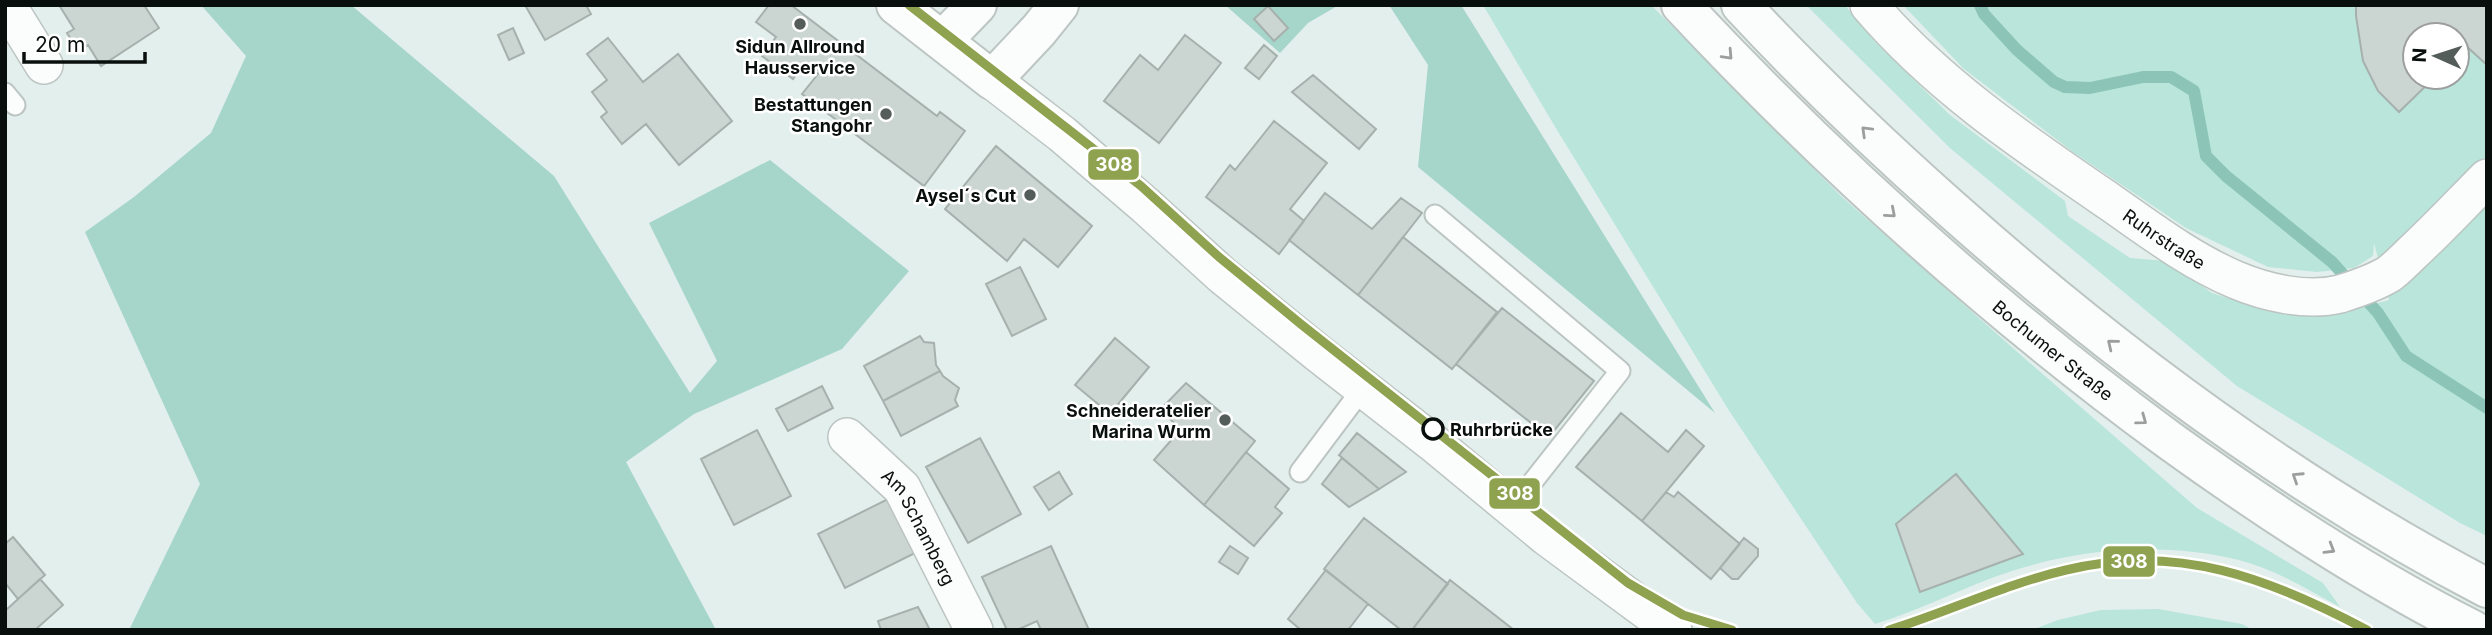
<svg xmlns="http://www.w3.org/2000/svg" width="2492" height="635" viewBox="0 0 2492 635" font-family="Inter,sans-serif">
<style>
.green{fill:#b9e5da;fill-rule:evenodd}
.forest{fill:#a6d5ca}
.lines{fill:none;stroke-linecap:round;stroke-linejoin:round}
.stream{stroke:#8cc4b8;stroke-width:12}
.building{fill:#cbd5d2;stroke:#a6b0ad;stroke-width:2}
.lane-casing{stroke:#bcc5c2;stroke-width:23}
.street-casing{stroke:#bcc5c2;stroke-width:40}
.secondary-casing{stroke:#bcc5c2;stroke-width:42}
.primary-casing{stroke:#bcc5c2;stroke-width:42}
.lane{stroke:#fbfdfc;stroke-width:19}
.street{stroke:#fbfdfc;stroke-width:37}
.secondary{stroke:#fbfdfc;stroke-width:38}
.primary{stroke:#fbfdfc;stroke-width:38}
.tram-1-casing{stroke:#fff;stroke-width:14}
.tram-1{stroke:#8ea250;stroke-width:9}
.oneway{stroke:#9a9e9c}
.poi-dot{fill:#555d5b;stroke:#fff;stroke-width:2.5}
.stop-dot{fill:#fff;stroke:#080f0d;stroke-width:3.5}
.labels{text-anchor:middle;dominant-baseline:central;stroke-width:5;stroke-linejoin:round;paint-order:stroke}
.poi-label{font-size:18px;font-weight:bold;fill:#080f0d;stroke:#fff;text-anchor:end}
.street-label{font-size:18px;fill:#080f0d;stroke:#fff}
.stop-label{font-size:18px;font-weight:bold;fill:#080f0d;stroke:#fff;text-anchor:start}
.line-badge{stroke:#fff;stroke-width:2.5}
.badge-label{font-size:19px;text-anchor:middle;font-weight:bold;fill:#fff}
</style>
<rect width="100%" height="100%" fill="#e3efec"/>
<path class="green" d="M1483,5H1651L1842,197L2031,364L2197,508L2323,583L2340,607C2308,590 2275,569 2239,560C2156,540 2068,549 1989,579C1950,594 1914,612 1875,624L1857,603L1728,409L1557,130Z
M1806,5H1845L1874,41L1950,115L2065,201L2068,216L2130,258L2166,261L2212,293L2270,312L2334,315L2389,300L2374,243L2373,256L2354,268L2317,272L2268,267L2186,228L2073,152L1964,69L1903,5H2487V536L2460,523L2237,386L1950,148ZM2415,35H2457V77H2415Z
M2158,609L2242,624L2253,630H2032L2058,620L2101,610Z"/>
<path class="forest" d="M201,5H351L554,176L690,393L717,361L649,223L770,160L909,271L842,349L694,414L626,462L716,630H129L200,484L85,232L134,197L211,133L246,56Z
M1225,5H1339L1308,23L1280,53Z
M1389,5H1461L1715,413L1418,167L1428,65Z"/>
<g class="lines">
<path class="stream" d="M1980,5L1984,14L2017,50L2054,82L2065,87L2090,88L2143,77H2171L2194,91L2206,156L2226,176L2332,262L2378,313L2406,356L2487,408"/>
</g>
<path class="building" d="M59,5H144L159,28L101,66L88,45L79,51L67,33L74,29Z
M525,5H586L591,14L545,40Z
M769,5H791L937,116L940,112L965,131L924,186L802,94L818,74L804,63L793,79L762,56L776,37L756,22Z
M2356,5H2487V65L2466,46L2457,55V35H2415V77H2435L2399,112L2378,91L2363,61L2356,16Z
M1268,6L1288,28L1274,41L1254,19Z
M513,28L524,53L509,60L498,35Z
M1185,35L1221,63L1159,143L1104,101L1140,55L1158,70Z
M608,38L643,82L678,54L732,121L679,165L646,124L622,144L601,117L607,112L592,92L607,80L587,54Z
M1264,45L1277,56L1259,79L1245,68Z
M1313,75L1376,129L1359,149L1292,92Z
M1274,121L1327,163L1290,209L1304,221L1279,254L1206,197L1230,165L1235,170Z
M996,146L1092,226L1058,267L1024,239L1007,261L945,209Z
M1325,193L1372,229L1401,198L1422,213L1358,295L1289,240Z
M1403,237L1497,312L1452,369L1358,295Z
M1020,267L1046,319L1012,336L986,284Z
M1502,308L1594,381L1549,437L1456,364Z
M920,336L924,342L934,343L936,365L940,371L883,401L864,366Z
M1115,338L1149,367L1110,414L1075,385Z
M940,371L943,376L959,388L955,400L958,406L901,436L883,401Z
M1186,383L1255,441L1204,505L1154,460L1181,429L1160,410Z
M822,386L833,408L788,431L776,409Z
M1621,413L1668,452L1686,430L1704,446L1642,521L1576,467Z
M757,430L791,496L734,525L701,459Z
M1357,433L1406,472L1379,489L1339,455Z
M980,438L1021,514L968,543L926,467Z
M1246,452L1289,489L1275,507L1282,513L1254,546L1204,505Z
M1342,458L1379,489L1349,507L1322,484Z
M1059,472L1072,494L1049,510L1034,487Z
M1956,474L2023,554L1920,592L1896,524Z
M1666,492L1674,497L1678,492L1740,544L1711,579L1642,521Z
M892,497L919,551L845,588L818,534Z
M1364,518L1448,584L1412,630H1401L1324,569Z
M13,537L45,575L18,599L5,583V544Z
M1744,538L1758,549V556L1738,579H1732L1720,568Z
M1051,546L1089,630H1041L1037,621L1017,630H1007L982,577Z
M1230,546L1248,558L1238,574L1219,562Z
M1326,570L1368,604L1348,630H1301L1288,619Z
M40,579L63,605L35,630H5V611Z
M1450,580L1514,630H1412Z
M918,607L930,630H881L878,621Z"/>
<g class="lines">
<g class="lane-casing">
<path id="lane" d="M5,93L15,105
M1435,215L1620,371L1512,508
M1300,472L1363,388"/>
</g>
<g class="street-casing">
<g id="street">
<path d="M7,5L44,65"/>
<path id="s1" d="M1869,5C1937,85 2025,144 2110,202C2150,230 2191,261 2236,280C2267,293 2307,302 2340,294C2356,289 2374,283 2389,274C2397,268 2405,260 2412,253C2438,229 2462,203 2487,178"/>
<path d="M992,80L1062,134L1146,206L1223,276L1319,354L1437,446L1547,537L1673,630"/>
<path id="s2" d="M847,437L902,488L974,630"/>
</g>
</g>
<g class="secondary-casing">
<path id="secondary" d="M896,5L992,80L1039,30L1059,5
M942,41L977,5"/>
</g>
<g class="primary-casing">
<g id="primary">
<path id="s3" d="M1681,5C1831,165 1993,311 2169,440C2266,510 2366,576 2473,630"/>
<path d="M1741,5C1807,76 1877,143 1949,207C2114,354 2291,486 2487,588"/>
</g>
</g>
<use href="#lane" class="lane"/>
<use href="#street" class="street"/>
<use href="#secondary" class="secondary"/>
<use href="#primary" class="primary"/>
<g class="tram-1-casing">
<path id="tram-1" d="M909,5L1141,186L1219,257L1302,325L1628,583L1683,615L1732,630
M1889,630C1948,612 2005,584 2066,570C2178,543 2269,578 2367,630"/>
</g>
<use href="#tram-1" class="tram-1"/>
</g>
<defs><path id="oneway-chevron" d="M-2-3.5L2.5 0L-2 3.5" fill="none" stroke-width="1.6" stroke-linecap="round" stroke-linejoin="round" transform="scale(1.75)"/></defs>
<g class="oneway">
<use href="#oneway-chevron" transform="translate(1728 55) rotate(47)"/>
<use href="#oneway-chevron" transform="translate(1866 131) rotate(-136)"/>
<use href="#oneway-chevron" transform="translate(1891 213) rotate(41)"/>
<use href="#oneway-chevron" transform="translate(2112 344) rotate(-141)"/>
<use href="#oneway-chevron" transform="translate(2142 420) rotate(36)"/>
<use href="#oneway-chevron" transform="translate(2297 477) rotate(-147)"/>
<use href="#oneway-chevron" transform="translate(2330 549) rotate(31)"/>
</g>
<g class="poi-dot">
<circle cx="800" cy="24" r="7"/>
<circle cx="886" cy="114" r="7"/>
<circle cx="1030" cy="195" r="7"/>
<circle cx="1225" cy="420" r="7"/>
</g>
<circle class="stop-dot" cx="1433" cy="429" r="10"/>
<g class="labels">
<g class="poi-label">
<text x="800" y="46" text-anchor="middle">Sidun Allround<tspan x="800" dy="21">Hausservice</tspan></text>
<text x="872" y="104">Bestattungen<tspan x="872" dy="21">Stangohr</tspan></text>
<text x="1016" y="195">Aysel´s Cut</text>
<text x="1211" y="410">Schneideratelier<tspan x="1211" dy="21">Marina Wurm</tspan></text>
</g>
<g class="street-label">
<text stroke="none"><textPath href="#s1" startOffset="378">Ruhrstraße</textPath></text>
<text stroke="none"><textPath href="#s3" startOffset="508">Bochumer Straße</textPath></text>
<text stroke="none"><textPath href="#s2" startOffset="117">Am Schamberg</textPath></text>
</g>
<g class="stop-label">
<text x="1450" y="429">Ruhrbrücke</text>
</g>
</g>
<g class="line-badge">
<rect x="1087" y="148" width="53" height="33" rx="7" fill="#8ea250"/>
<rect x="1488" y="477" width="53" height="33" rx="7" fill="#8ea250"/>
<rect x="2102" y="545" width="54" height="33" rx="7" fill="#8ea250"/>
</g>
<g class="badge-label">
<text x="1114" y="171">308</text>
<text x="1515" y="500">308</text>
<text x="2129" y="568">308</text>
</g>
<rect width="2492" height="635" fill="none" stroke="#080f0d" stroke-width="14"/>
<g transform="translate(2436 56) rotate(273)"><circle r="33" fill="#ffffff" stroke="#9c9f9e" stroke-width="2"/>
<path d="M0-5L12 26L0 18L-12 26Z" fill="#555d5b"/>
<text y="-10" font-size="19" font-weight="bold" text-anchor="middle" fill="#080f0d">N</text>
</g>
<path d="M24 52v10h121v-10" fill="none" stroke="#080f0d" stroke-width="3.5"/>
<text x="35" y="52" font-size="21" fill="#080f0d" stroke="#ffffff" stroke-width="5" paint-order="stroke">20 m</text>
</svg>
